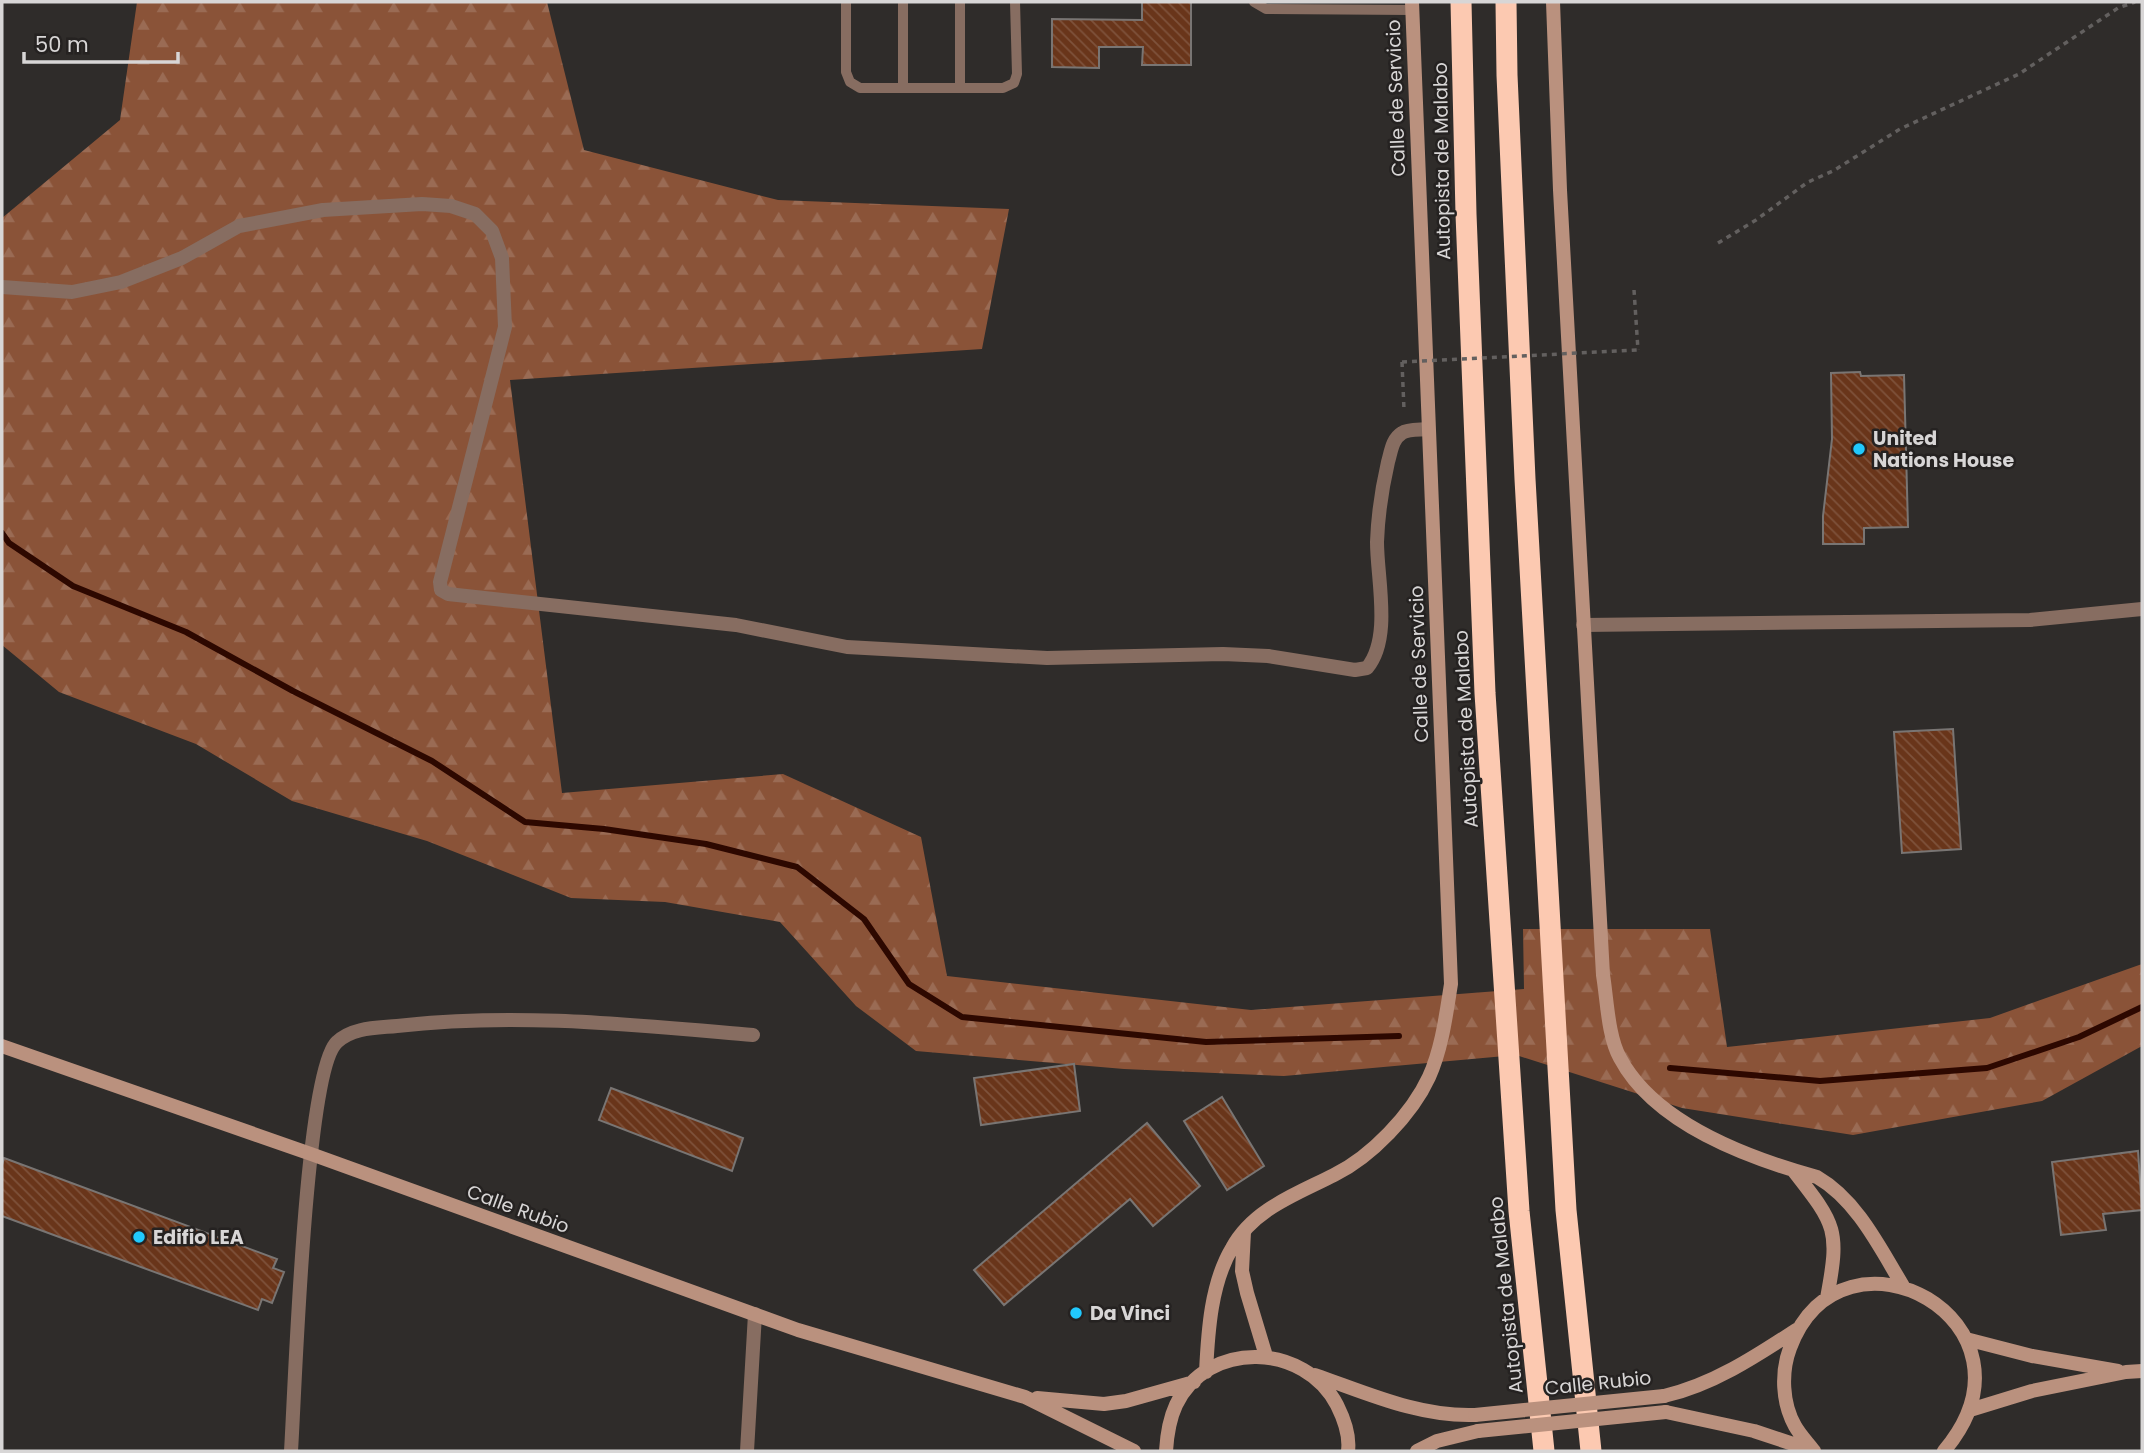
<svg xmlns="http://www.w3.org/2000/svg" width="2144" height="1453" viewBox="0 0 2144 1453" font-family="Poppins,sans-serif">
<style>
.forest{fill:url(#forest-firs)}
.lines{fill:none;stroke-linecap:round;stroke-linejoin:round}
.stream{stroke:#2d0800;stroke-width:6}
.building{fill:url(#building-back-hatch);stroke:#797573;stroke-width:2}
.path{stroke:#63605f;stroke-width:3.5;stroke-dasharray:5 5;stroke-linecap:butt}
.lane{stroke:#876d61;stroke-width:10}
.street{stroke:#876d61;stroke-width:14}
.secondary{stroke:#ba917e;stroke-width:14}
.highway{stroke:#fcc9b1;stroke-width:21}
.path-bridge{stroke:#63605f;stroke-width:3.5;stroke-dasharray:5 5;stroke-linecap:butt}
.secondary-bridge{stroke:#ba917e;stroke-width:14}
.poi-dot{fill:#21c9fd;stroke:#252221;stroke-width:2.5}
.labels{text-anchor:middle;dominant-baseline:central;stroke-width:5;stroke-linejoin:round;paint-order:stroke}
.street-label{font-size:19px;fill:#d8d6d6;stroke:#252221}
.poi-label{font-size:19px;font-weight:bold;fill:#d8d6d6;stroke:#252221;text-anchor:start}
</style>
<defs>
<pattern id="forest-firs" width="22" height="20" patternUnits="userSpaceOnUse" patternTransform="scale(1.75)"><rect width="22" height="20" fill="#8a5338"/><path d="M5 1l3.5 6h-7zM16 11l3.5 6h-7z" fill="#9a6b54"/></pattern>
<pattern id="building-back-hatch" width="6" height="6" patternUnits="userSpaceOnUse" patternTransform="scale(1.75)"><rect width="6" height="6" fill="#69351a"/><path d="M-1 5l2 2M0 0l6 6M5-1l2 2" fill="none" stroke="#7e523b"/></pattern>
</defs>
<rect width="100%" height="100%" fill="#2f2c2a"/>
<path class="forest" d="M137,2H547L584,150L778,200L1009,209L982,349L510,380L562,793L783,774L921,837L947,976L1251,1010L1524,989L1523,929H1710L1727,1047L1990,1018L2142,964V1046L2042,1101L1853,1135L1682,1108L1516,1055L1284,1076L1124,1069L916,1051L856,1006L780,922L665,902L571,898L427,841L292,801L196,744L59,692L2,645V218L120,120Z"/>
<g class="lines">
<path class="stream" d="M2,533L9,543L73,586L186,632L293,691L432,761L525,822L604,829L706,844L797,867L864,919L909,984L962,1017L1206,1042L1399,1036
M1670,1068L1820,1081L1987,1068L2079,1037L2142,1007"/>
</g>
<path class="building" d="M1142,2H1191V65H1142L1143,47H1099V68L1052,67V19L1142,20Z
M1860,372L1861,376L1904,375L1908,527L1864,528V544H1823V516L1832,439L1831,373Z
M1953,729L1961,849L1902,853L1894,732Z
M1074,1064L1080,1111L981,1125L974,1078Z
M611,1088L743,1138L732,1171L599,1120Z
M1222,1097L1264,1166L1227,1190L1184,1121Z
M1147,1123L1200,1186L1153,1226L1130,1199L1004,1305L974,1270Z
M2138,1151L2142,1210L2103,1214L2106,1230L2061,1235L2052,1162Z
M4,1158L277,1259L273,1268L284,1272L272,1303L262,1299L258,1310L2,1216V1165Z"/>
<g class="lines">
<path class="path" d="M1718,243L1756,220L1808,182L1833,171L1900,129L2019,74L2118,8L2135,2
M1634,290L1638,350
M1402,362L1404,410"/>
<path class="lane" d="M846,2V72L850,82L860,88H1003L1014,83L1017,74L1015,2
M960,2V88
M1254,2L1266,9L1412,10
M903,88V2"/>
<path class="street" d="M2,287L72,292L121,282L182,258L239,226L323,210L422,204L451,206L475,214L492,231L502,258L505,327L440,582L441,590L448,594L736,625L847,647L1047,658L1223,654L1268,656L1355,670L1367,668C1392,638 1377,579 1377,542C1378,514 1382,488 1388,462C1391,452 1392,439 1402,433C1408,429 1421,430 1428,429
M1583,625L2030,620L2142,609
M291,1451C295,1391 305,1070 337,1042C353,1027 377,1028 397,1026C516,1012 635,1025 753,1035
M747,1451L755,1314"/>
<path class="secondary" d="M1553,2L1560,190L1603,975C1607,999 1608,1037 1620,1058C1655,1124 1748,1158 1817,1177C1857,1200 1880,1248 1903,1286
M2,1046L311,1154L798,1330L1025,1397L1134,1451
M1793,1170C1836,1225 1840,1229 1827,1298
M1244,1232L1242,1271L1247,1293L1266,1356
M1966,1339L2032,1356L2118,1371
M1206,1372C1208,1331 1211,1283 1232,1248C1253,1209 1297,1194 1334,1175C1371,1157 1412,1114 1429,1077C1442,1048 1446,1015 1451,984L1412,2
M1315,1375C1367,1393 1419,1417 1475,1415
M1664,1396C1712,1385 1755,1357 1796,1330
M1037,1398L1104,1404L1126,1401L1194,1382
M1970,1410L2032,1391L2126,1372L2142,1371
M1666,1412L1754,1431L1814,1451
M1166,1451C1167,1435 1169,1420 1176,1405C1208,1339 1305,1343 1337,1405C1344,1419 1350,1436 1348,1451
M1417,1451L1437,1441L1478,1431
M1814,1451C1808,1443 1800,1435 1795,1426C1782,1403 1781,1372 1790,1348C1842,1208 2053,1322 1944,1451"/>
<path class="highway" d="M1461,2L1466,214L1485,693L1519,1211L1544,1451
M1506,2L1507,75L1525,479L1566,1210L1591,1451"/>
<path class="path-bridge" d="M1402,362L1638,350"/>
<path class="secondary-bridge" d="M1475,1415L1664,1396
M1478,1431L1666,1412"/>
</g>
<g class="poi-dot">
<circle cx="1859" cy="449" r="7"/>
<circle cx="139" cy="1237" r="7"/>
<circle cx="1076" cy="1313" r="7"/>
</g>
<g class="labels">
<g class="street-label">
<text transform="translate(1396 98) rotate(-92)">Calle de Servicio</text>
<text transform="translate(1442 161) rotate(-91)">Autopista de Malabo</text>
<text transform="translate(1419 664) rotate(-92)">Calle de Servicio</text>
<text transform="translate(1466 729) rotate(-93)">Autopista de Malabo</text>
<text transform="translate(518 1209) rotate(20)">Calle Rubio</text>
<text transform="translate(1506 1295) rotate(-96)">Autopista de Malabo</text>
<text transform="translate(1598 1383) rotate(-6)">Calle Rubio</text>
</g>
<g class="poi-label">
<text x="1873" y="438">United<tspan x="1873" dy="22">Nations House</tspan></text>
<text x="153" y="1237">Edifio LEA</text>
<text x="1090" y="1313">Da Vinci</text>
</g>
</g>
<rect width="2144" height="1453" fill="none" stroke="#d8d6d6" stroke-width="7"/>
<path d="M24 52v10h154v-10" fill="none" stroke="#d8d6d6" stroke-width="3.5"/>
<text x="35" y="52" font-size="21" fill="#d8d6d6" stroke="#252221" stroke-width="5" paint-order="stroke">50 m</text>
</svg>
